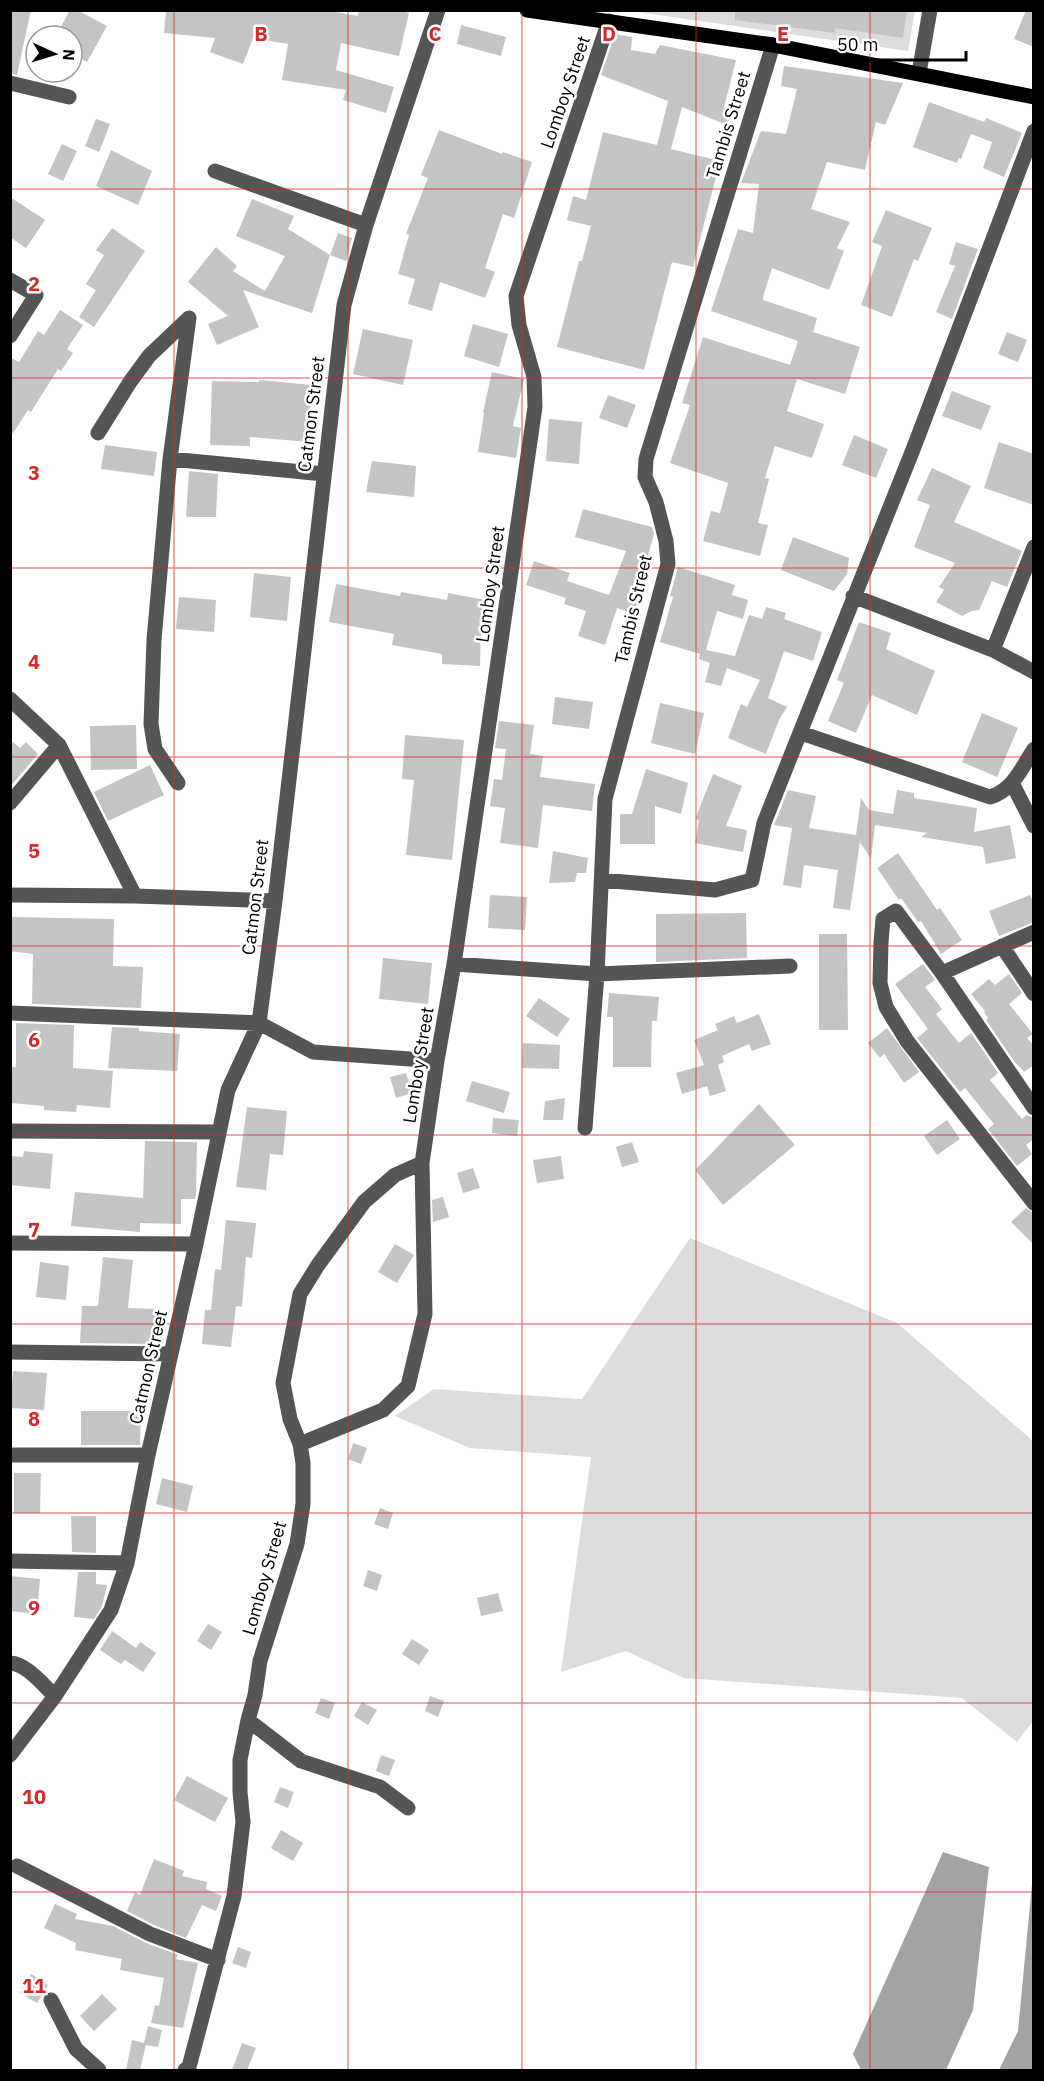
<svg xmlns="http://www.w3.org/2000/svg" width="1044" height="2081" viewBox="0 0 1044 2081" font-family="'IBM Plex Sans',sans-serif">
<style>
.green{fill:#dcdcdc}
.water{fill:#a3a3a3}
.building{fill:#c4c4c4}
.lines{fill:none;stroke-linecap:round;stroke-linejoin:round}
.minor{stroke:#555;stroke-width:15}
.major{stroke:#000;stroke-width:15}
.grid{fill:none;stroke:#d62828;stroke-width:1.5;stroke-opacity:0.55}
.labels{text-anchor:middle;dominant-baseline:central;stroke-width:5;stroke-linejoin:round;paint-order:stroke}
.street-label{font-size:18px;fill:#000;stroke:#fff}
.grid-label{font-size:20px;text-anchor:middle;font-weight:bold;fill:#d62828;stroke:#fff;stroke-width:5;stroke-linejoin:round;paint-order:stroke}
</style>
<rect width="100%" height="100%" fill="#fff"/>
<path class="green" d="M630,11H915L908,51Z
M690,1238L897,1323L1033,1441V1721L1017,1742L962,1698L684,1678L626,1651L561,1672L591,1457L470,1448L395,1416L434,1389L582,1399Z"/>
<path class="water" d="M943,1852L989,1867L973,2010L946,2070H861L853,2054Z
M1033,1873V2070H999L1018,2031Z"/>
<path class="building" d="M10,10H31L17,75L10,73Z
M70,10H77L107,26L87,62L72,54V36H56Z
M166,10H325L358,16L359,10H399L409,13L399,56L341,43L336,70L394,87L386,113L343,100L346,90L282,80L288,44L253,38L243,64L210,52L215,38L164,33Z
M735,10H907L903,38L835,28V33L735,20Z
M1026,10H1034V47L1014,39Z
M461,25L506,37L501,56L457,44Z
M615,34L632,37L631,50L655,54L660,45L736,60L724,107L733,109L727,125L682,107L671,149L720,161L693,267L672,262L644,370L557,347L579,261H582L591,226L567,220L573,196L586,200L603,132L657,145L668,101L601,75Z
M784,66L903,83L885,125L876,122L865,170L827,162L811,209L850,222L837,248L844,251L829,290L772,268L763,297V300L817,318L813,332L860,347L845,394L797,379L787,411L824,424L812,458L775,446L765,478L769,479L758,523L768,525L760,556L703,541L711,511L720,513L728,483L670,463L690,405L682,403L703,337L790,365L798,341L711,311L738,229L753,233L759,184L741,183L761,131L786,134L797,89L781,86Z
M929,102L984,122L986,118L1022,133L1004,177L983,168L992,142L971,134L961,159L959,158L957,163L913,147Z
M96,119L110,124L99,152L85,146Z
M439,130L502,154L503,152L532,162L514,218L503,214L485,268L495,272L485,298L440,282L432,311L408,304L415,279L398,274L409,235L406,234L428,178L421,175Z
M62,144L77,151L63,181L48,174Z
M111,150L152,171L138,205L96,186Z
M10,197L45,220L26,248L10,237Z
M252,199L294,216L288,229L330,255L312,313L243,290L259,327L217,345L208,324L228,316L188,282L216,247L237,266L233,271L265,291L285,256L236,236Z
M886,210L932,228L918,261L914,259L892,317L861,305L882,246L872,242Z
M112,228L145,251L94,327L79,317L96,290L86,284L104,255L96,250Z
M338,233L352,238L346,261L330,255Z
M956,242L978,249L952,319L936,312L955,266L949,264Z
M60,310L83,325L67,349L73,353L61,371L58,369L31,412L28,410L10,438V357L19,362L38,331L44,335Z
M473,324L508,334L499,367L464,356Z
M363,329L413,340L403,385L353,374Z
M1007,332L1027,340L1018,362L998,354Z
M492,372L524,379L513,426L521,428L516,458L478,452L484,413L483,412Z
M259,380L312,385L308,442L250,437V446L210,445L212,381L259,382Z
M952,391L991,406L981,430L942,416Z
M608,395L636,405L627,428L599,418Z
M549,419L582,422L579,464L546,461Z
M854,435L888,449L876,478L842,465Z
M999,442L1034,454V505L984,488Z
M105,445L157,452L154,476L101,469Z
M372,461L416,466L414,497L366,492Z
M932,468L971,486L954,522L1022,551L1007,587L992,581L979,610L972,611L962,616L936,602L944,590L939,587L955,563L914,547L930,505L917,500Z
M189,471L218,474L216,517H186Z
M583,509L652,527L654,534L642,576L647,578L633,614L617,608L605,645L578,636L586,611L564,604L566,598L526,585L534,561L570,573L567,581L609,595L626,551L575,537Z
M793,537L849,558L847,574L834,591L781,570Z
M678,567L735,585L732,595L748,600L743,619L717,611L706,650L735,656L749,615L762,619L766,607L786,613L784,619L822,632L813,661L784,651L768,698L787,707L779,720L766,754L728,738L741,704L747,707L760,680L727,668L721,686L705,682L710,663L699,659L700,654L660,642L673,597L670,596Z
M254,573L291,577L287,621L250,617Z
M336,584L400,596L401,592L447,600L448,593L486,600L481,627L480,666L442,664V654L392,645L394,634L329,622Z
M179,597L216,600L214,632L176,629Z
M859,622L891,633L886,649L935,671L917,715L872,695L856,733L828,721L844,683L837,680Z
M555,697L593,702L589,729L552,724Z
M660,703L704,713L695,754L651,743Z
M982,713L1018,728L997,777L962,762Z
M499,721L534,725L530,754L543,756L540,777L595,784L592,811L543,805L538,848L500,843L505,808L490,806L494,779L502,780L506,749L495,748Z
M136,725L137,769L91,770L90,726Z
M405,735L464,740L452,860L406,855L414,780L402,779Z
M10,740L20,748L26,742L38,754L10,787Z
M150,765L164,795L108,821L94,792Z
M646,769L688,783L681,814L655,806V844H620V814H632Z
M713,774L742,786L726,826L747,830L743,852L695,843L699,820L695,819Z
M788,790L816,796L809,828L856,835L861,798L869,810L893,814L897,790L914,793V798L977,808L974,832L1010,825L1016,858L986,864L983,847L921,837L927,833L875,825L871,859L860,842L850,910L833,908L838,870L804,865L801,888L783,885L792,828L774,825Z
M553,851L588,858L586,873H577L575,882L549,883Z
M898,853L937,910L940,908L962,940L941,954L921,921L918,922L901,898L899,900L877,868Z
M490,895L527,897L525,930L488,928Z
M1030,895L1034,904V922L999,936L989,911Z
M746,913L747,958L656,962V914Z
M10,917L114,919L113,966L143,967L141,1008L32,1004L33,954L10,951Z
M819,934H847L848,1030H819Z
M383,958L432,963L428,1004L379,999Z
M923,964L935,980L925,987L942,1009L936,1014L959,1043L971,1033L998,1073L990,1080L1022,1119L1027,1115L1034,1118V1139L1026,1145L1032,1154L1017,1166L988,1129L994,1124L965,1088L960,1092L917,1038L928,1029L895,984Z
M1009,974L1022,993L1009,1004L1033,1034L1027,1038L1034,1046V1065L1024,1072L1014,1061L986,1020L988,1018L984,1012L985,1011L971,994L989,979L995,985Z
M609,993L659,997L657,1021H652L651,1067H613V1017H607Z
M539,998L570,1019L557,1037L526,1016Z
M759,1014L771,1044L752,1051L749,1044L722,1056L724,1062L718,1065L726,1091L710,1096L707,1086L682,1094L676,1073L704,1065L694,1040L718,1030L715,1024L734,1016L737,1023Z
M16,1023L74,1025L73,1068L113,1071L110,1108L77,1105L76,1112L44,1110V1106L10,1103L12,1067H16Z
M112,1027L139,1028V1031L180,1034L177,1071L108,1068Z
M887,1028L919,1072L904,1083L884,1054L880,1058L868,1043Z
M523,1043L560,1045L559,1069L522,1068Z
M406,1073L412,1093L396,1098L390,1077Z
M472,1081L510,1092L504,1113L466,1101Z
M565,1098L563,1120H543L545,1101Z
M759,1104L795,1145L723,1205L695,1170Z
M247,1107L287,1111L283,1155L270,1154L266,1190L236,1187Z
M493,1118L519,1120L517,1136L492,1133Z
M947,1120L960,1139L937,1155L924,1136Z
M145,1141L197,1142L196,1195L195,1199H181V1224L140,1223V1232L71,1226L75,1192L143,1198Z
M632,1142L639,1162L622,1167L616,1147Z
M24,1151L53,1154L50,1189L10,1185V1156L23,1157Z
M561,1156L564,1179L537,1183L533,1160Z
M473,1168L480,1188L463,1193L457,1173Z
M443,1197L449,1217L433,1222L432,1200Z
M1026,1208L1034,1213V1245L1011,1222Z
M226,1220L256,1223L252,1258L246,1257L242,1307L236,1306L231,1347L202,1344L205,1310H211L215,1269L221,1270Z
M395,1244L414,1255L397,1283L378,1272Z
M103,1257L133,1260L128,1308L158,1309L156,1344L80,1343L82,1306H98Z
M40,1262L69,1266L66,1300L36,1297Z
M13,1371L47,1373L44,1410L10,1408Z
M81,1411H141L140,1445H81Z
M353,1443L367,1448L361,1464L348,1459Z
M14,1473H41L40,1513H14Z
M162,1478L193,1486L187,1512L156,1504Z
M380,1508L393,1513L388,1529L374,1524Z
M71,1516H96V1553L72,1552Z
M368,1570L382,1575L377,1591L363,1586Z
M78,1572H96V1584L107,1585L102,1606L94,1619L74,1617Z
M10,1576L40,1579L37,1614L10,1611Z
M498,1593L503,1611L481,1616L477,1598Z
M208,1624L222,1632L211,1650L197,1641Z
M112,1631L136,1648L140,1642L156,1653L143,1672L125,1660L121,1664L100,1650Z
M412,1639L429,1650L419,1665L402,1654Z
M430,1696L444,1701L438,1717L425,1711Z
M321,1698L335,1703L329,1719L315,1713Z
M362,1702L377,1710L368,1725L354,1716Z
M381,1755L395,1760L389,1776L376,1771Z
M187,1776L228,1798L215,1822L174,1800Z
M280,1787L294,1792L288,1808L274,1802Z
M281,1830L303,1843L293,1861L271,1848Z
M154,1859L184,1871L182,1876L207,1882L206,1889L222,1896L216,1911L202,1905L186,1938L154,1925L127,1911L135,1892L140,1895Z
M55,1904L77,1914L75,1919L113,1926L146,1943L178,1955L176,1959L198,1963L183,2028L151,2023L155,2005L159,2006L164,1978L120,1970L122,1959L75,1950L76,1943L44,1928Z
M238,1947L251,1952L246,1968L232,1963Z
M31,1974L48,1985L37,2003L20,1993Z
M102,1994L117,2009L94,2031L80,2016Z
M148,2026L162,2030L158,2047L146,2045L140,2070H126L132,2040L144,2043Z
M242,2043L256,2048L247,2070H232Z"/>
<g class="lines">
<path class="minor" d="M919,73L930,10
M10,83L69,97
M215,171L366,225
M10,280L36,295L10,336
M98,433L130,382L149,356L189,318
M170,459L324,474
M853,596L993,650L1034,672
M993,650L1034,547
M10,699L59,745L135,896
M801,733L990,797C1013,790 1021,769 1034,749
M178,783L155,749L151,724L154,640L170,459L189,318
M1012,783L1034,826
M10,803L59,745
M602,880L715,890L752,880L764,823L914,447L1034,131
M10,895L135,896L275,901
M1002,946L1034,994
M454,964L597,974L790,966
M942,973L1034,932
M10,1013L259,1023L313,1052L437,1061
M1034,1108L942,973L896,911L883,919L881,942L880,983L886,1007L907,1041L1034,1203
M585,1128L597,974L605,799L668,564L666,541L656,502L645,477L646,459L773,45
M10,1131L218,1132
M10,1243L196,1244
M10,1352L171,1354
M300,1444L383,1410L408,1386L425,1314L422,1163L437,1061L454,964L535,407L534,377L519,325L516,296L609,21
M10,1455H148
M10,1561L127,1563
M10,1663C27,1664 43,1685 55,1696
M248,1720L301,1761L380,1787L408,1808
M10,1755L55,1696L111,1610L127,1563L148,1455L196,1244L228,1090L259,1023L275,901L344,305L366,225L438,10
M17,1866L150,1934L218,1960
M51,2000L76,2049L99,2070
M185,2070L189,2067L234,1896L243,1822L240,1792V1760L248,1720L255,1695L260,1661L297,1544L303,1504V1463L300,1444L290,1419L283,1383L300,1294L318,1265L364,1202L395,1175L422,1163"/>
<path class="major" d="M527,10L773,45L1034,97"/>
</g>
<path class="grid" d="M174,10V2070M348,10V2070M522,10V2070M696,10V2070M870,10V2070M10,189H1034M10,378H1034M10,568H1034M10,757H1034M10,946H1034M10,1135H1034M10,1324H1034M10,1513H1034M10,1703H1034M10,1892H1034"/>
<g class="labels">
<g class="street-label">
<text transform="translate(565 92) rotate(-71)">Lomboy Street</text>
<text transform="translate(728 125) rotate(-73)">Tambis Street</text>
<text transform="translate(311 414) rotate(-83)">Catmon Street</text>
<text transform="translate(490 584) rotate(-82)">Lomboy Street</text>
<text transform="translate(633 609) rotate(-77)">Tambis Street</text>
<text transform="translate(255 897) rotate(-83)">Catmon Street</text>
<text transform="translate(418 1065) rotate(-81)">Lomboy Street</text>
<text transform="translate(148 1367) rotate(-77)">Catmon Street</text>
<text transform="translate(264 1578) rotate(-74)">Lomboy Street</text>
</g>
</g>
<g class="grid-label">
<text x="261" y="41">B</text>
<text x="435" y="41">C</text>
<text x="609" y="41">D</text>
<text x="783" y="41">E</text>
<text x="34" y="291">2</text>
<text x="34" y="480">3</text>
<text x="34" y="669">4</text>
<text x="34" y="858">5</text>
<text x="34" y="1047">6</text>
<text x="34" y="1237">7</text>
<text x="34" y="1426">8</text>
<text x="34" y="1615">9</text>
<text x="34" y="1804">10</text>
<text x="34" y="1993">11</text>
</g>
<rect width="1044" height="2081" fill="none" stroke="#000000" stroke-width="24"/>
<g transform="translate(54 54) rotate(94)"><circle r="28" fill="#ffffff" stroke="#999999" stroke-width="1.5"/>
<path d="M0-4.5L10 22L0 15L-10 22Z" fill="#000000"/>
<text y="-9" font-size="16" font-weight="bold" text-anchor="middle" fill="#000000">N</text>
</g>
<path d="M828 51v9h138v-9" fill="none" stroke="#000000" stroke-width="3"/>
<text x="837" y="51" font-size="18" fill="#000000" stroke="#ffffff" stroke-width="4.5" paint-order="stroke">50 m</text>
</svg>
